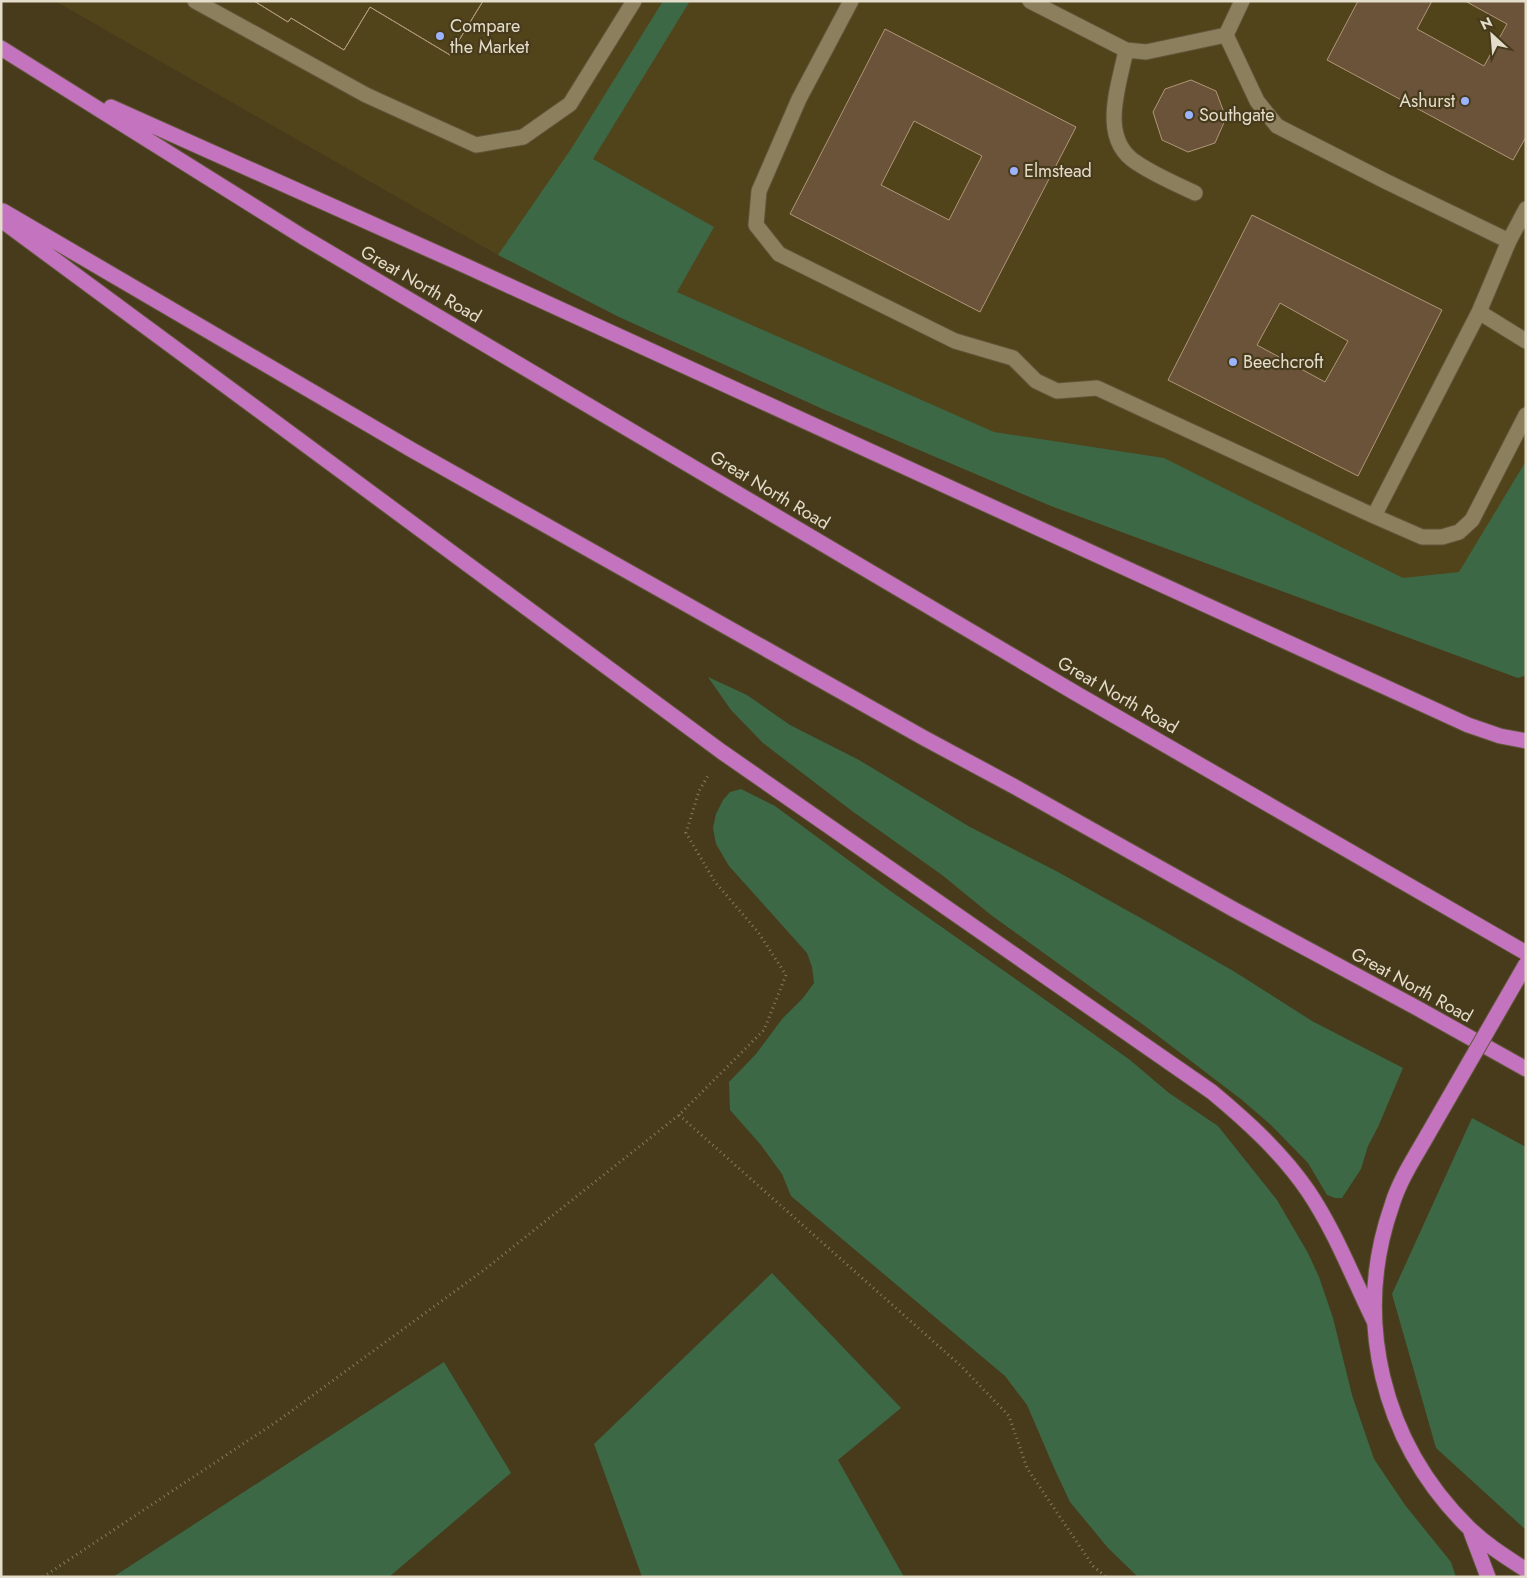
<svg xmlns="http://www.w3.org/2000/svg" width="1527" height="1578" viewBox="0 0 1527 1578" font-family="Jost,sans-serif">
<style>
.built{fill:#51431a}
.green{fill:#3c6845}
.building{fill:#6a5338;stroke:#b09679;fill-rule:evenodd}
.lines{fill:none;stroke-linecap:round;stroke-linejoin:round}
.lane-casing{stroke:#60563a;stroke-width:17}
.highway-casing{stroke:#60563a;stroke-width:17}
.path{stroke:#867c61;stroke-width:3;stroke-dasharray:1 4;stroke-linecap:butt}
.lane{stroke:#8c7f5d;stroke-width:15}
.highway{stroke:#c473be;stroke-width:15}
.highway-bridge-casing{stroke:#60563a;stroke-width:17;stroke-linecap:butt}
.highway-bridge{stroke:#c473be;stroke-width:15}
.poi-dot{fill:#9cb4fd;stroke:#473b1b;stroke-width:2}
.labels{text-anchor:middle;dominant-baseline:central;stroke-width:4.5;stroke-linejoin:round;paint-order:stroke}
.poi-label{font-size:18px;fill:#e4ddcb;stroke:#473b1b;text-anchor:start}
.street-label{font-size:18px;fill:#e4ddcb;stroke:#473b1b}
</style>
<rect width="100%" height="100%" fill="#473b1b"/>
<path class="built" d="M55,1H1526V676L1518,678L1051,506L825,410L619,317L498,255Z"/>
<path class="green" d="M663,1H690L593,159L714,227L677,292L994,432L1164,458L1403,578L1459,572L1526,461V675L1518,678L1051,506L825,410L619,317L498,255L571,149Z
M708,677L747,695L790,725L859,760L970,827L1058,872L1155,926L1235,972L1312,1021L1403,1068L1378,1127L1368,1146L1361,1169L1342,1198H1335L1327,1195L1308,1163L1271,1125L1242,1100L1149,1029L991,915L942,875L852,811L763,743L731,710Z
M741,789L775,806L889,890L1081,1025L1130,1060L1169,1093L1218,1126L1277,1200L1308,1253L1319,1277L1333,1318L1352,1395L1374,1459L1405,1505L1451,1562L1456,1577H1138L1108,1548L1070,1502L1055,1470L1027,1405L1005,1376L791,1196L782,1174L761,1145L730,1110L729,1082L756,1054L782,1019L803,998L814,983L812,967L807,953L729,866L716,844L713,828L716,814L723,800L730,792Z
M1472,1118L1526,1147V1530L1436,1448L1392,1294Z
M772,1273L901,1408L838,1460L904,1577H642L594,1444Z
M444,1362L511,1473L389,1577H113Z"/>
<path class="building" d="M254,1H483L450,55L370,7L344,50L291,18L288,22Z
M254,1H483L450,55L370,7L344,50L291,18L288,22Z
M1358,1H1432L1417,29L1484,66L1507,24L1465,1H1526V137L1513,160L1327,60Z
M885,29L1076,127L980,312L790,214ZM914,121L982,156L949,220L881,185Z
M1191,80L1216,91L1226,118L1215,143L1188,152L1162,140L1153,112L1165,89Z
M1252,215L1442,310L1358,476L1168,380ZM1280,303L1348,341L1325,382L1257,345Z"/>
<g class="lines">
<g class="lane-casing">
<path id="lane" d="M195,1L366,95L476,145L523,137L570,104L634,1
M851,1L799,99L759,191L756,225L779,254L955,341L1013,358L1036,381L1057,391L1097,388L1374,516L1479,312L1509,241L1526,209
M1030,1L1126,50L1146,52L1226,35
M1226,35L1257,101L1277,126L1385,181L1509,241
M1226,35L1242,1
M1126,50C1119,86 1098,139 1137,163C1155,175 1176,184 1195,193
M1479,312L1526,341
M1374,516L1422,537H1442L1459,532L1472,520L1526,415"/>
</g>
<g class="highway-casing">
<path id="highway" d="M1,48L303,237L1077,694L1526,953
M111,107L466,266L1468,725L1500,736L1526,741
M3,211L412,450L924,738L1017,788L1233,909L1417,1008L1526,1069
M1,220L722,752L1212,1092C1248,1122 1282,1153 1308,1191C1335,1231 1353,1278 1374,1321
M1428,1134C1415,1157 1400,1179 1392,1205C1352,1319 1382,1442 1468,1527C1485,1544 1506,1557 1526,1570
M1471,1532L1488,1577"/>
</g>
<path class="path" d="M679,1115L961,1366L1009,1416L1027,1468L1093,1566L1106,1577
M43,1577L279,1420L484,1270L679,1115L764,1030L786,975L758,932L715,882L686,833L699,791L709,774"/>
<use href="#lane" class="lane"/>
<use href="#highway" class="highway"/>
<g class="highway-bridge-casing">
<path id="highway-bridge" d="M1428,1134L1526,964"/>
</g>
<use href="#highway-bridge" class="highway-bridge"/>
</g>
<g class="poi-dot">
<circle cx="440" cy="36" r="5"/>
<circle cx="1465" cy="101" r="5"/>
<circle cx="1189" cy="115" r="5"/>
<circle cx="1014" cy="171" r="5"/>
<circle cx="1233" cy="362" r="5"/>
</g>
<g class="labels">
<g class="poi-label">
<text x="450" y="26">Compare<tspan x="450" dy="21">the Market</tspan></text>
<text x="1455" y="101" text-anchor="end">Ashurst</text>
<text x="1199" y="115">Southgate</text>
<text x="1024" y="171">Elmstead</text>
<text x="1243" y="362">Beechcroft</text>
</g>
<g class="street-label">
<text transform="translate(421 284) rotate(30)">Great North Road</text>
<text transform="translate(770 490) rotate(31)">Great North Road</text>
<text transform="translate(1118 695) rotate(30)">Great North Road</text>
<text transform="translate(1412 985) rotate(29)">Great North Road</text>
</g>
</g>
<rect width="1527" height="1578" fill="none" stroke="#e4ddcb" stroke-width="5"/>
<g transform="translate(1492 35) rotate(334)" stroke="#473b1b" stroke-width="4" paint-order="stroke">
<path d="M0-4L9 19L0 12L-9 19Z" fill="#e4ddcb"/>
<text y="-8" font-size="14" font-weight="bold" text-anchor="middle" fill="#e4ddcb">N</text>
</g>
</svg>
